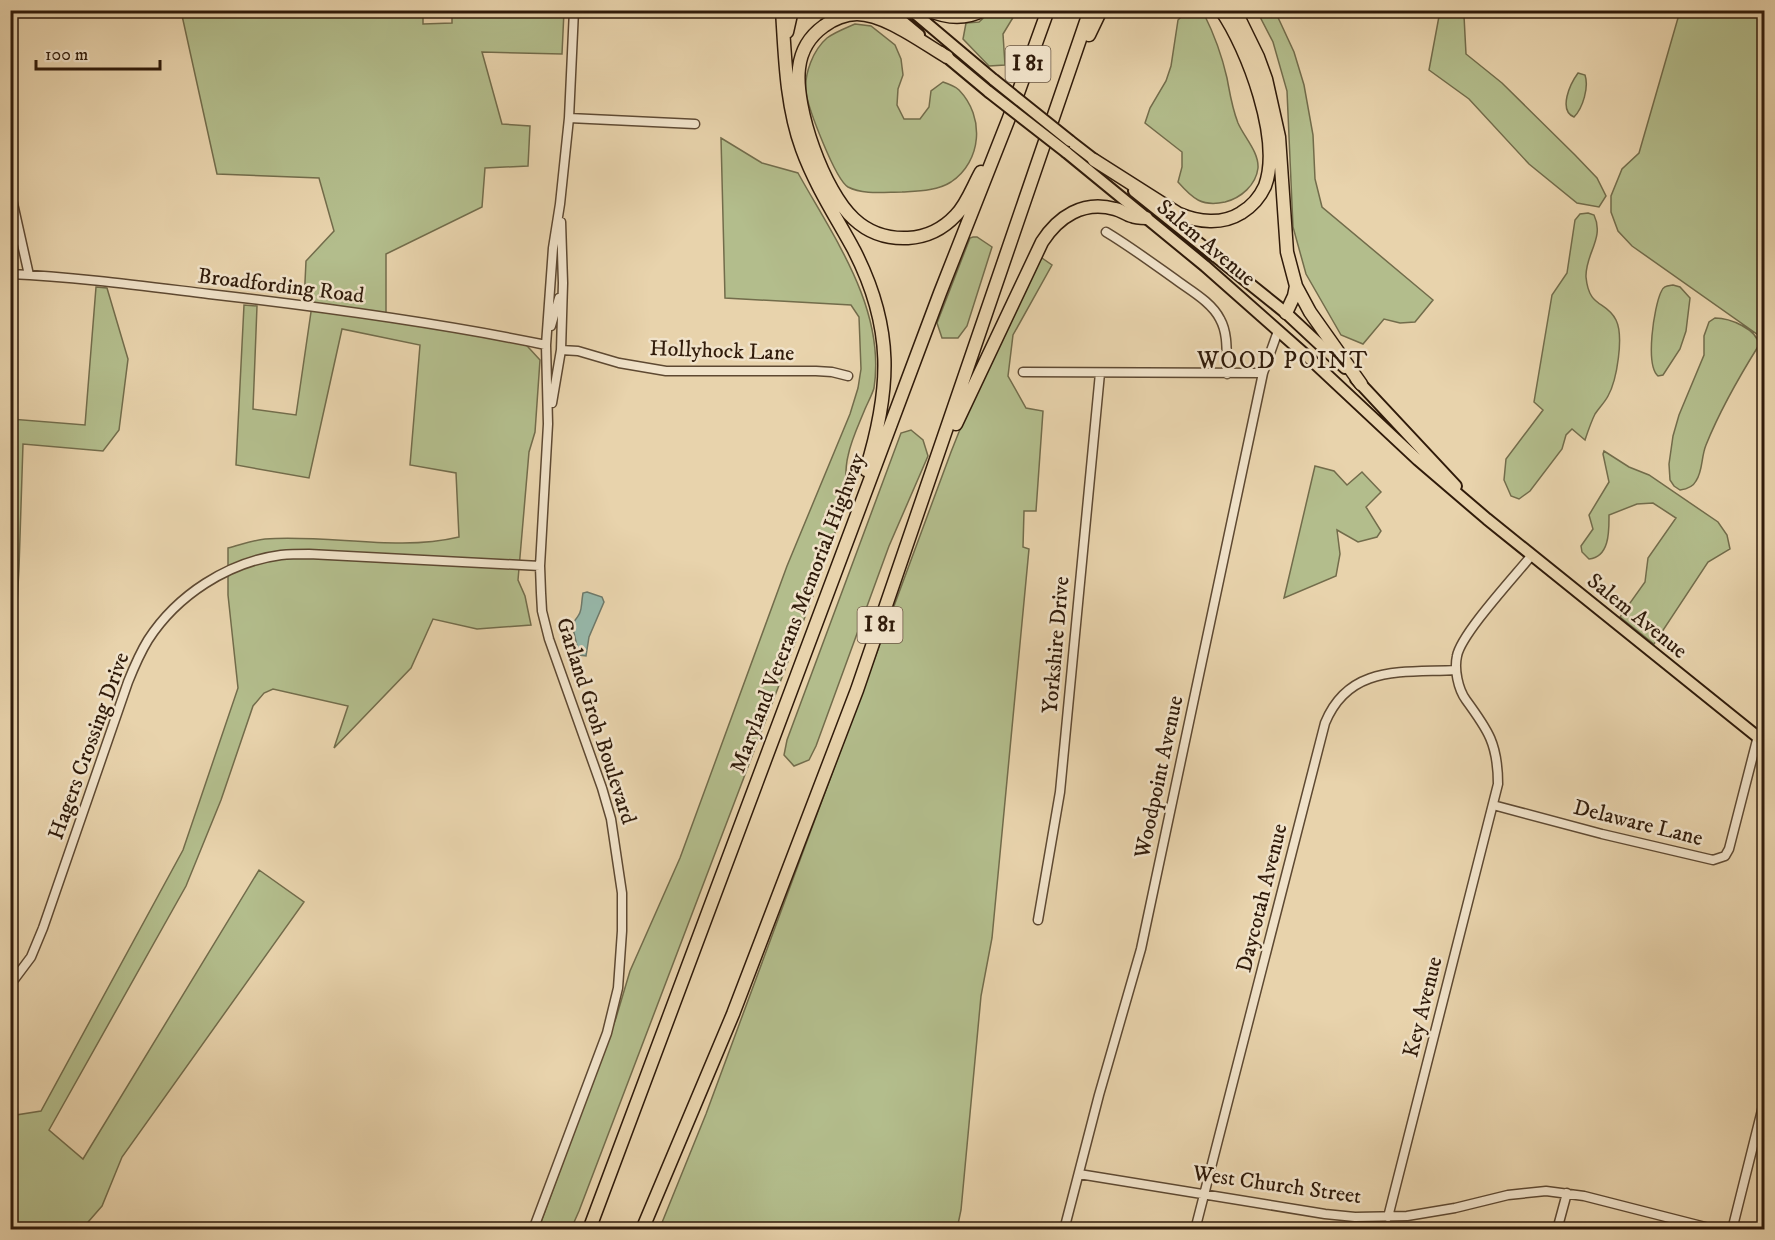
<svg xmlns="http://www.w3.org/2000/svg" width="1775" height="1240" viewBox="0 0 1775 1240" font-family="'IM FELL DW Pica',serif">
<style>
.green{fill:#b3bd8c;stroke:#726c4b;stroke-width:1.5}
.water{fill:#97b8aa;stroke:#6e796a;stroke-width:1.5}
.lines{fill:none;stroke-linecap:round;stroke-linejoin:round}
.minor-casing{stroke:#5e4932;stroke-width:11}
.major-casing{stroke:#301b0a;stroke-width:14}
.highway-casing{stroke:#301b0a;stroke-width:15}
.minor{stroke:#f0e2c9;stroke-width:8}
.major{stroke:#e8d3ac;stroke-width:10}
.highway{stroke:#e8d3ac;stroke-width:12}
.major-bridge-casing{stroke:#301b0a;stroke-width:14;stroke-linecap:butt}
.major-bridge{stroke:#e8d3ac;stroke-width:10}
.labels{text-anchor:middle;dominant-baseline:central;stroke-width:5;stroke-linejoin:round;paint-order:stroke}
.shield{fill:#f0e2c9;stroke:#6a5743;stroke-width:1.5}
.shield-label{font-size:21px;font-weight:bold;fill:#301b0a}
.street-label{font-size:22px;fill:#301b0a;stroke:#f0e2c9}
.neighbourhood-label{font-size:24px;letter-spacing:1.5px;fill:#301b0a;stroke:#f0e2c9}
</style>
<rect width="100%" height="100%" fill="#e8d3ac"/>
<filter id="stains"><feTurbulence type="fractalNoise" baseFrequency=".00333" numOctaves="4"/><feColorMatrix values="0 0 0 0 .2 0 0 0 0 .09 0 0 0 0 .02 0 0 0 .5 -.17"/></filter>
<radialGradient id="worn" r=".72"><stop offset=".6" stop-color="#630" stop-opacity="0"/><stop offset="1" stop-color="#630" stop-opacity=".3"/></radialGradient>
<path class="green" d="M992,10L1017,11L1003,34L1005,65L989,66L963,39L966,23L979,22Z
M181,11H423V24L452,23V11H564L562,54L482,52L502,124L530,126L528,166L485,168L482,207L386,254V315L518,336L540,360L535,432L529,452L518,580L525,596L531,625L477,629L433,619L411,668L334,748L348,706L273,689L264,693L253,706L221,800L186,886L49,1130L83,1159L259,870L304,902L122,1157L102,1206L82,1229H11L10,1116L41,1111L183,850L238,688L228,595V548C240,545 253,540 265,539C329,534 396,552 459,537L456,473L410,465L420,345L342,329L309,478L236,465L244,305L257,306L253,409L296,415L312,305L304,303L306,261L334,231L319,178L217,174Z
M1187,11H1194L1204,14C1214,34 1222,56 1227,78C1230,94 1232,108 1238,123C1244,137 1259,152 1258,168C1256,185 1241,198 1225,202C1202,207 1193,199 1178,182L1182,167V152L1145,123L1150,108L1166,81L1171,66L1178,20Z
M1257,11H1275L1294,52L1304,85L1313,135L1315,179L1322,207L1433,300L1415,322L1400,323L1384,319L1363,344L1341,335L1306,274L1293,227L1287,91L1273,42Z
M1440,11H1466L1464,16L1466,54L1502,83L1575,155L1597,178L1606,196L1599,207L1577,203L1529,164L1469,99L1429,70Z
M1680,11H1764V339L1632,246L1618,231L1611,212V196L1622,169L1639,153Z
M855,24L871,26L895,45L901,59L903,75L898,89L897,105L904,119H920L929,107L931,91L943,82C949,84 955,86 959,90C985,117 982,161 951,182C937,191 918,191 902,192C885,192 863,195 848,187C835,179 808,108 806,92C804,74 813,50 827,38C835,32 846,28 855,24Z
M1578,73L1585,75C1589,87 1583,108 1574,117C1558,110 1570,84 1578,73Z
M721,138L762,163L798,173C834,238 886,309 874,388C872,395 868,402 865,409C859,424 851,440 848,456C844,471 847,487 844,502C838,528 827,554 819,580L579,1211L571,1229L538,1230L616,1018L630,971L680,858L787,566L850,414L858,388L861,369L859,317L851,305L725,298Z
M1588,213L1594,215C1605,238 1585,254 1586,277C1589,309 1606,300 1616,320C1624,336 1617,380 1608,396C1605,402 1599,408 1595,414C1591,422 1588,431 1585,440L1572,429L1566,435L1562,449L1530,491L1519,499L1511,496L1504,480L1506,459L1543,410L1534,402L1552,295L1567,273L1575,220L1580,214Z
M973,237H977L992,247L967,326L958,338H942L937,323L970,238Z
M1039,256L1052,265L1013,335L1008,376L1026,408L1043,411L1036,511H1024L1023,547L1029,549L992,938L981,996L961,1210L957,1229L659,1230L706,1114L951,452L982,374Z
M1673,285L1680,287L1690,298L1686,331L1680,349L1663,375L1658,376C1645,365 1654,307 1661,292C1663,286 1667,286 1673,285Z
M96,287L107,288L128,359L119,430L103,451L23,444L19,568L11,715V419L85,425Z
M1715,318C1730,318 1757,329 1759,345C1739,377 1720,410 1706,445C1701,457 1703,471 1696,481C1693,487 1687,489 1680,490L1674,486L1670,480L1669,464L1673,436L1679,415L1704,355V336L1709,322Z
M911,430L923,440L928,456L889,546L816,746L809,760L794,766L784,755L787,740L901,433Z
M1604,451L1629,467L1649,475L1718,522L1727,535L1730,549L1708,562L1654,644L1620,617L1645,582L1648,558L1676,518L1653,503L1637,504L1609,515C1609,530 1610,557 1589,559L1582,552L1581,546L1593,529L1589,515L1609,482L1603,454Z
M1315,466L1334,471L1347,485L1362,472L1381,492L1366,507L1381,531L1377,537L1358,542L1337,530L1340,554L1336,576L1284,598Z"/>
<path class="water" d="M587,592L602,597L604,602L589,637L586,656L579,655L572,624C584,610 580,610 583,593Z"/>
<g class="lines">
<g class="minor-casing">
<path id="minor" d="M569,118L695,124
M10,190L29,275
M1106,232C1131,247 1155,265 1179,282C1193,292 1212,303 1220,319C1229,335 1226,356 1227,374
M10,274C77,277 143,286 209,294C322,307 435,322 546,345
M551,326L559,298
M561,350L578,351L619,363L666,371H816L832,372L848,376
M1023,372L1263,373
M552,403L561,350L563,283L561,222
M1493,805L1602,834L1713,860L1725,856L1729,849L1758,736L1764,728
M1038,920L1060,792L1100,373
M10,985L31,957L43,928L128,682C134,667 140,653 148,640C177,595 228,562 281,555C291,554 300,554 309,554L540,566
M1079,1174L1325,1214L1355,1217L1407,1216L1455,1208L1508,1195L1546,1191L1584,1196L1717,1230
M1388,1217L1498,784C1498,744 1488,730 1466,700C1458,689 1454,669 1457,656C1461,634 1515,576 1531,556
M533,1230L607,1033L618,988L622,931V893L611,819L602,788L549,639L542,611L541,593L540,566L548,424L546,345L553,248L560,204L569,118L574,10
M1064,1230L1099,1095L1141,949L1263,373L1278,331
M1195,1230L1325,723C1349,664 1403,673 1456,670
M1557,1230L1567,1193
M1732,1230L1764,1102"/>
</g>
<g class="major-casing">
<path id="major" d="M889,10L919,35
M911,10L994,80
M941,52L989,92
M1070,141L1101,165
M1066,152L1205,266L1309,358L1418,460L1487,519L1764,742
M1134,191L1286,313L1345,368
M1356,379L1456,486"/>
</g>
<g class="highway-casing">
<path id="highway" d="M782,10C785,57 786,105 802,149C815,185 836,217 854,250C894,328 891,389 866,470
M928,10C946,18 965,20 983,10
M1235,10L1258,57L1266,79L1279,137L1287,252L1296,286L1294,296L1286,313
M787,32L792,10
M1089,35L1101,10
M947,57C923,43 885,14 857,14C846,14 833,19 824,26C810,36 801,51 799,68C794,107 824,192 854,219C869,233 887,239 908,238C926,237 943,229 956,215C967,204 973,186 981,172
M1094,160L1179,214C1198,222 1222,225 1241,213C1251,207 1260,197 1265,186C1282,140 1248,49 1221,10
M1296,286L1310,312L1361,384
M956,424L1042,242C1058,217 1083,200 1115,209C1121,210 1126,215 1132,216C1136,218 1142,218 1146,218
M589,1230L940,293L1009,118L1048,10
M642,1230L733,1014L857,690L1090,10"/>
</g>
<use href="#minor" class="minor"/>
<use href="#major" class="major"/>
<use href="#highway" class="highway"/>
<g class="major-bridge-casing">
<path id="major-bridge" d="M994,80L1070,141
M989,92L1066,152"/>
</g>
<use href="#major-bridge" class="major-bridge"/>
</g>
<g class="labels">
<g class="shield">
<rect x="1005.5" y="46" width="45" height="36" rx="4.5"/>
<rect x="857.5" y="607" width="45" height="36" rx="4.5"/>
</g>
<g class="shield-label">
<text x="1028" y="64">I 81</text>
<text x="880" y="625">I 81</text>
</g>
<g class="street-label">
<text transform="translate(1206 243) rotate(40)">Salem Avenue</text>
<text transform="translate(281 286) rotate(7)">Broadfording Road</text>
<text transform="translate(722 351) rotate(2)">Hollyhock Lane</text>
<text transform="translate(798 613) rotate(-69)">Maryland Veterans Memorial Highway</text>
<text transform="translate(1637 616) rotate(39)">Salem Avenue</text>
<text transform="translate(1056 645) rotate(-85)">Yorkshire Drive</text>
<text transform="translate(596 721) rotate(72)">Garland Groh Boulevard</text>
<text transform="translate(89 746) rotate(-70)">Hagers Crossing Drive</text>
<text transform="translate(1159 777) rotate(-78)">Woodpoint Avenue</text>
<text transform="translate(1638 823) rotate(14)">Delaware Lane</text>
<text transform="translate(1262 898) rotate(-76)">Daycotah Avenue</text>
<text transform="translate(1423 1007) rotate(-76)">Key Avenue</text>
<text transform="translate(1277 1185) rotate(8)">West Church Street</text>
</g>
<g class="neighbourhood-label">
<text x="1283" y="361">WOOD POINT</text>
</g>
</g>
<rect width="1775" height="1240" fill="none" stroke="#e8d3ac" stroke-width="36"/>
<rect x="12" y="12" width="1751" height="1216" fill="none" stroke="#301b0a" stroke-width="3"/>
<rect x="18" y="18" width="1739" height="1204" fill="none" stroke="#301b0a" stroke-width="1.5"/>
<path d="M36 60v9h124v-9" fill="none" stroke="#301b0a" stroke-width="3"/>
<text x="45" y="60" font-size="18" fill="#301b0a" stroke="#f0e2c9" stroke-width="4.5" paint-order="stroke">100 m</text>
<rect width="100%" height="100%" filter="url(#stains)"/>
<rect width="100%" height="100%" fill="url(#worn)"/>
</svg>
